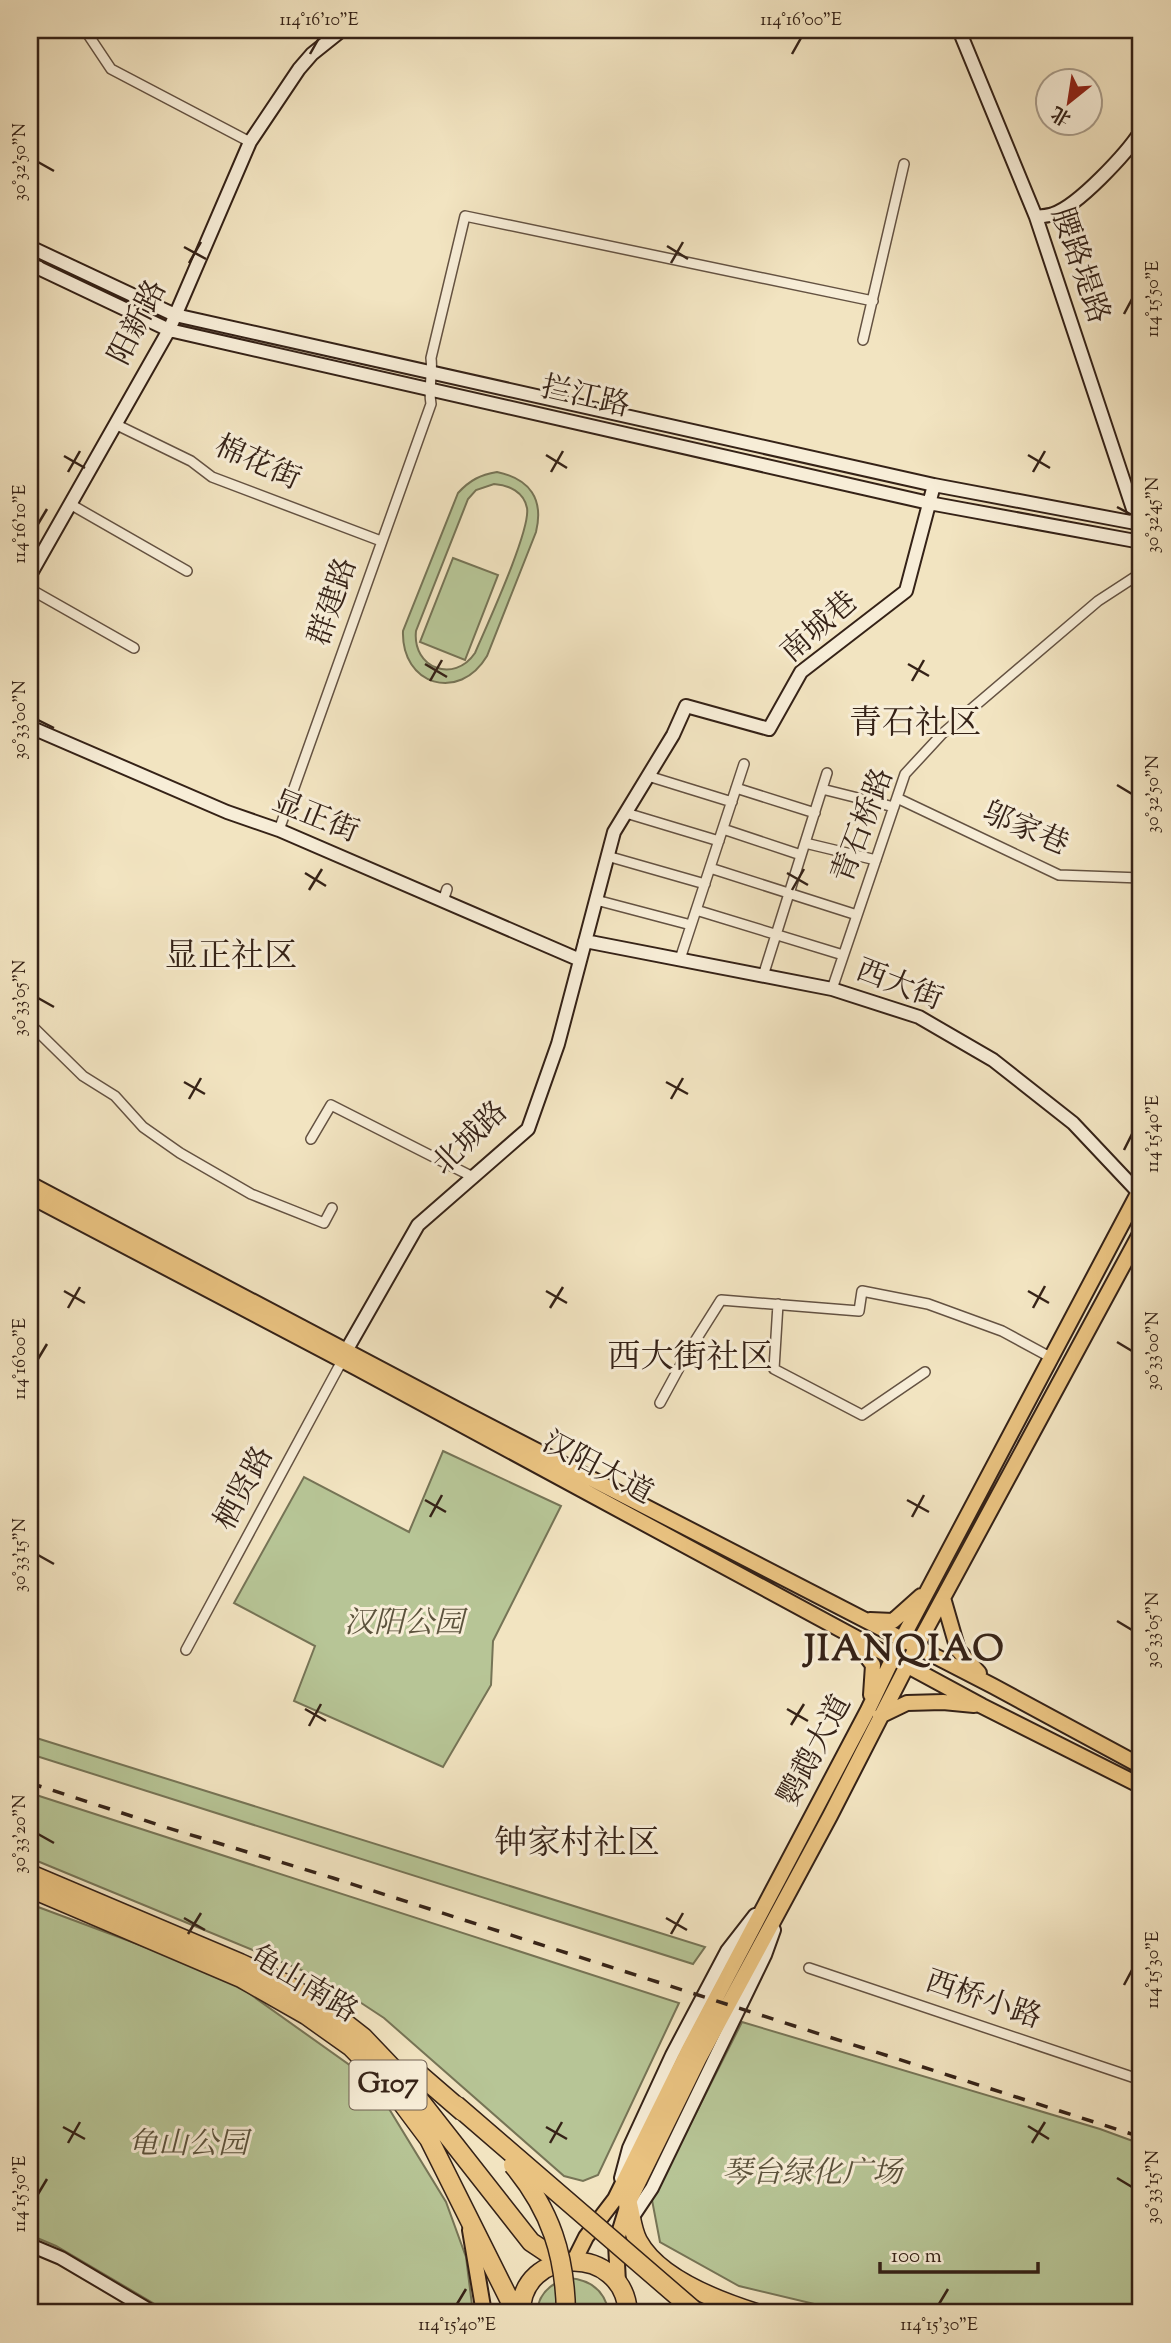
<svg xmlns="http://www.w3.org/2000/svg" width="1171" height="2343" viewBox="0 0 1171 2343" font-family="'Sorts Mill Goudy','Noto Serif SC',serif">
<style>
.green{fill:#b7c596;stroke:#767456;stroke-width:2;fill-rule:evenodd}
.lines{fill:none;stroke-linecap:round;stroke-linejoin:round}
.street-casing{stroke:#645242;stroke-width:12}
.secondary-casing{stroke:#352217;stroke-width:16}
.primary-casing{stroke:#352217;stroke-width:18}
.highway-casing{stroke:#352217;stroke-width:21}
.street{stroke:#f7edd7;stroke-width:9}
.secondary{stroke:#f7edd7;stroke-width:12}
.primary{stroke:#e9c280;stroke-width:14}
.highway{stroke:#e9c280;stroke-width:18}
.rail{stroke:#352217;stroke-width:3.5;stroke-dasharray:12 12;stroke-linecap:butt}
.highway-bridge-casing{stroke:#352217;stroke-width:21;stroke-linecap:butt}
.highway-bridge{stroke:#e9c280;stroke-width:18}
.ticks{fill:none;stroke:#352217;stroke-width:2.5}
.labels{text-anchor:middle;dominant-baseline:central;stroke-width:6;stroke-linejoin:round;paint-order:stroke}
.shield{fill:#f7edd7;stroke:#6f5f51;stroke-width:2}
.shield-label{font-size:28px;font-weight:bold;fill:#352217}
.street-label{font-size:30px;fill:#352217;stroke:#f7edd7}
.park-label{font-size:30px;font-style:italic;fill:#5c533d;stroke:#f7edd7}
.quarter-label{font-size:33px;fill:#352217;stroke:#f7edd7}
.district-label{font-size:37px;font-weight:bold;letter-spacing:2px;fill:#352217;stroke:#f7edd7}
.neatline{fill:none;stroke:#352217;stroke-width:2.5}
.ticks-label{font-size:18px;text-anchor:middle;fill:#352217}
</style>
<rect width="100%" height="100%" fill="#f2e4c1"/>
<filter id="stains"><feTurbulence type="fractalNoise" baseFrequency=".00286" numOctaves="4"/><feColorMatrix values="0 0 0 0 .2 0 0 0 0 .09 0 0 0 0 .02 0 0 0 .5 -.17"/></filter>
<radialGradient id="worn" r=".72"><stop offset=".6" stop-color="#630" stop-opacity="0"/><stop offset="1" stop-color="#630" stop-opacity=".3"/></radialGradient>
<path class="green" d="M497,472C530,479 544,499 536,532L487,656C459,703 401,685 403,631L458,493C470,480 480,475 497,472ZM494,484C509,485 524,492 527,508C531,530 486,627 475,653C454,684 412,668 416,631L468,499L476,490Z
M453,558L498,575L465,660L420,642Z
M443,1451L561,1506L493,1641L491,1685L443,1767L294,1701L315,1646L234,1603L304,1477L409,1532Z
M30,1736L705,1947L693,1964L30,1754Z
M30,1793L679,2003L598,2175L583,2181L564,2176L384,2018L337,1987L306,1972L30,1858Z
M30,1904L226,1977L372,2081L446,2202L466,2257L473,2313H170L56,2246L30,2235Z
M742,2022L1100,2129L1141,2144V2313H899L827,2307L739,2286L660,2242L652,2200Z
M569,2278C591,2280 605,2290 609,2313H537C538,2294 551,2283 569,2278Z"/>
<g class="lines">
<g class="street-casing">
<path id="street" d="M85,30L111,69L250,142
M30,280L39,266
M863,340L904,164
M115,424L191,461L212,477L381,541
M70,504L187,571
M30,589L134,648
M648,776L732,802
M736,788L815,813
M822,789L894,807
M897,798L1059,875L1141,878
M626,813L719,841
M723,829L801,855
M279,830L431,404C428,388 433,374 431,358L465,216L873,301
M805,843L876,860
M607,856L705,884
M710,868L857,915
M596,900L691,925
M443,901L447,889
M696,910L843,955
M680,959L744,764
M763,976L827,773
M832,989L905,774L942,734L1098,601L1141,573
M30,1024L83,1076L115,1096L143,1127L180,1153L251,1194L324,1223L332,1208
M311,1139L331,1105L473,1177
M778,1304L774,1369L862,1415L925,1372
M660,1403L685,1357L721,1300L859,1311L862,1291L928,1304L1002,1331L1050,1357
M186,1650L343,1359
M809,1968L1141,2080"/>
</g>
<g class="secondary-casing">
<path id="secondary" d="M959,30L1036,217L1133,509L1141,521
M1036,217C1041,216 1048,216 1053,214C1078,206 1127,153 1141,131
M30,247L175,315L934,485L1141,524
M30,264L169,330L929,503L1141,542
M30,575L169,330L250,142L299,69L312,54L342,30
M30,727L227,812L279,830L580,960
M585,941L832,989L919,1017L993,1060L1073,1123L1139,1193
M346,1351L418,1225L528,1129L558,1044L614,832L673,735L686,706L769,729L801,672L906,591L934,485
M621,2178L629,2148L672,2055L727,1951L755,1915
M632,2218L652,2188L765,1955L774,1930
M30,2245L61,2258L154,2313"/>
</g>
<g class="primary-casing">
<path id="primary" d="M30,1184L458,1410L993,1686L1141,1766
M30,1196L357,1368L982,1706L1141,1786
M943,1598L958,1650L979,1673
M870,1620L893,1621L921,1596
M855,1641L873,1665L871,1695
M880,1716L907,1703L943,1702L974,1705
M470,2230L484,2313
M574,2261L586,2237L615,2199L688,2051L868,1710L902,1639L1141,1188
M618,2283L616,2243L628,2204L699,2059L830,1816L917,1646L1141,1232"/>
</g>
<g class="highway-casing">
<path id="highway" d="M30,1874L240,1963L284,1983L331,2012L363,2037L403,2079L531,2242L561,2262
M30,1888L241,1978L306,2015L351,2047L390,2087L429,2139L516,2313
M628,2204C631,2215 632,2230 638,2241C658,2278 718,2301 756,2313
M521,2313C520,2246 624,2243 628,2313"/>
</g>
<use href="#street" class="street"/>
<use href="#secondary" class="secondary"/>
<use href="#primary" class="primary"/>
<use href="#highway" class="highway"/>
<path class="rail" d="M30,1783L165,1827L333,1878L1141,2137"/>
<g class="highway-bridge-casing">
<path id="highway-bridge" d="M419,2074L463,2112
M456,2105L697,2313
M513,2165C551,2211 565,2255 566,2313"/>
</g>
<use href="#highway-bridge" class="highway-bridge"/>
</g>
<path class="ticks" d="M310,54L319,38M792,54L801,38M38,162L54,171M667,246L688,259M184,247L206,259M189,263L201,242M671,263L683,242M1124,314L1132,299M546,455L567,468M1028,455L1050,468M64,456L85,468M68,472L80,451M551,472L563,451M1033,472L1045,451M1117,507L1132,515M38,524L47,509M425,664L447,677M908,664L929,676M430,681L442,660M912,681L924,660M38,720L54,728M1117,785L1132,794M305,873L326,886M787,873L808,885M309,890L322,869M792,890L804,869M38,998L54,1007M184,1082L205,1094M666,1082L688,1094M189,1099L201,1078M671,1099L683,1078M1124,1150L1132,1134M64,1291L85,1303M546,1291L567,1303M1028,1291L1049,1303M68,1308L80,1287M550,1308L563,1287M1033,1308L1045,1286M1117,1342L1132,1351M38,1359L47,1344M425,1500L446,1512M907,1500L929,1512M430,1517L442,1495M912,1517L924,1495M38,1555L54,1564M1117,1621L1132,1630M305,1709L326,1721M787,1709L808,1721M791,1725L804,1704M309,1726L321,1704M38,1834L54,1843M184,1918L205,1930M666,1918L687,1930M188,1934L201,1913M671,1934L683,1913M1124,1985L1132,1970M1028,2126L1049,2139M63,2127L85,2139M546,2127L567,2139M68,2143L80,2122M550,2143L562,2122M1032,2143L1045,2122M1117,2178L1132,2187M38,2194L47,2179M457,2304L466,2289M939,2304L948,2289"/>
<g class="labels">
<rect class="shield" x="349.5" y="2060.5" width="77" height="49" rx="5"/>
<g class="shield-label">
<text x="388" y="2085">G107</text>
</g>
<g class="street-label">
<text transform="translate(1079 266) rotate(71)">腰路堤路</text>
<text transform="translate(139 323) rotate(-63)">阳新路</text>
<text transform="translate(585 398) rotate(13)">拦江路</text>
<text transform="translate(257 464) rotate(24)">棉花街</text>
<text transform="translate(334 602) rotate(-71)">群建路</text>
<text transform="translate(820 628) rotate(-41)">南城巷</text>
<text transform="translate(315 818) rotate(22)">显正街</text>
<text transform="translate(864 826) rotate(-69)">青石桥路</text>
<text transform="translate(1025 830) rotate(23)">邬家巷</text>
<text transform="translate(899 986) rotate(21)">西大街</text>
<text transform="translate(471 1139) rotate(-44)">北城路</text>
<text transform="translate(597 1469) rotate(28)">汉阳大道</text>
<text transform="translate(245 1489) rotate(-62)">栖贤路</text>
<text transform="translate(816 1751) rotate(-62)">鹦鹉大道</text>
<text transform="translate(303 1985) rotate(31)">龟山南路</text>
<text transform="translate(983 2001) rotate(19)">西桥小路</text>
</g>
<g class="park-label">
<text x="404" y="1624">汉阳公园</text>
<text x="188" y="2145">龟山公园</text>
<text x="812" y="2174">琴台绿化广场</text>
</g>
<g class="quarter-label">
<text x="915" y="725">青石社区</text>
<text x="231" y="958">显正社区</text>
<text x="690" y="1359">西大街社区</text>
<text x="577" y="1845">钟家村社区</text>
</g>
<g class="district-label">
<text x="905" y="1651">JIANQIAO</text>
</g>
</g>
<rect width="1171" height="2343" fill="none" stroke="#f2e4c1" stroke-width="77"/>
<g transform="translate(1069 102) rotate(210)"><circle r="33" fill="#f7edd7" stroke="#a99c8a" stroke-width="2"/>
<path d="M0-5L12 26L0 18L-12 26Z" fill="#8f2418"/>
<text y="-10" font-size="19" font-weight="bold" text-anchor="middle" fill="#352217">北</text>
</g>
<path d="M880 2262v10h158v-10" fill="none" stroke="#352217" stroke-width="3.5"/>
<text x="891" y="2262" font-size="21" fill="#352217" stroke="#f7edd7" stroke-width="5" paint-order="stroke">100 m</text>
<rect x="38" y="38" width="1094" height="2266" class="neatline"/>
<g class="ticks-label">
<text x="319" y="25">114°16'10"E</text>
<text x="801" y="25">114°16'00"E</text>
<text transform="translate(19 162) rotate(-90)" y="6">30°32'50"N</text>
<text transform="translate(1152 299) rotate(-90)" y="6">114°15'50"E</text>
<text transform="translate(1152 515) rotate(-90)" y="6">30°32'45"N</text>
<text transform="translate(19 524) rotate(-90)" y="6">114°16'10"E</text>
<text transform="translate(19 720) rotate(-90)" y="6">30°33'00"N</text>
<text transform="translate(1152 794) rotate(-90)" y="6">30°32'50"N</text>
<text transform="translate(19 998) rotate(-90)" y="6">30°33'05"N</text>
<text transform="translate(1152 1134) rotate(-90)" y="6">114°15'40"E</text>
<text transform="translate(1152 1351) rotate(-90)" y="6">30°33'00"N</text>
<text transform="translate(19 1359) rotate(-90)" y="6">114°16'00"E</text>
<text transform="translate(19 1555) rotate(-90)" y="6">30°33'15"N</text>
<text transform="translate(1152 1630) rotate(-90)" y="6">30°33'05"N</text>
<text transform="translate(19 1834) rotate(-90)" y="6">30°33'20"N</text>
<text transform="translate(1152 1970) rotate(-90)" y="6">114°15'30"E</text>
<text transform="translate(1152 2187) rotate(-90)" y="6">30°33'15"N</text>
<text transform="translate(19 2194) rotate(-90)" y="6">114°15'50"E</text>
<text x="457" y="2330">114°15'40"E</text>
<text x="939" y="2330">114°15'30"E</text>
</g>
<rect width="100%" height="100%" filter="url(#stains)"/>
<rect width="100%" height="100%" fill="url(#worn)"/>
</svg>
